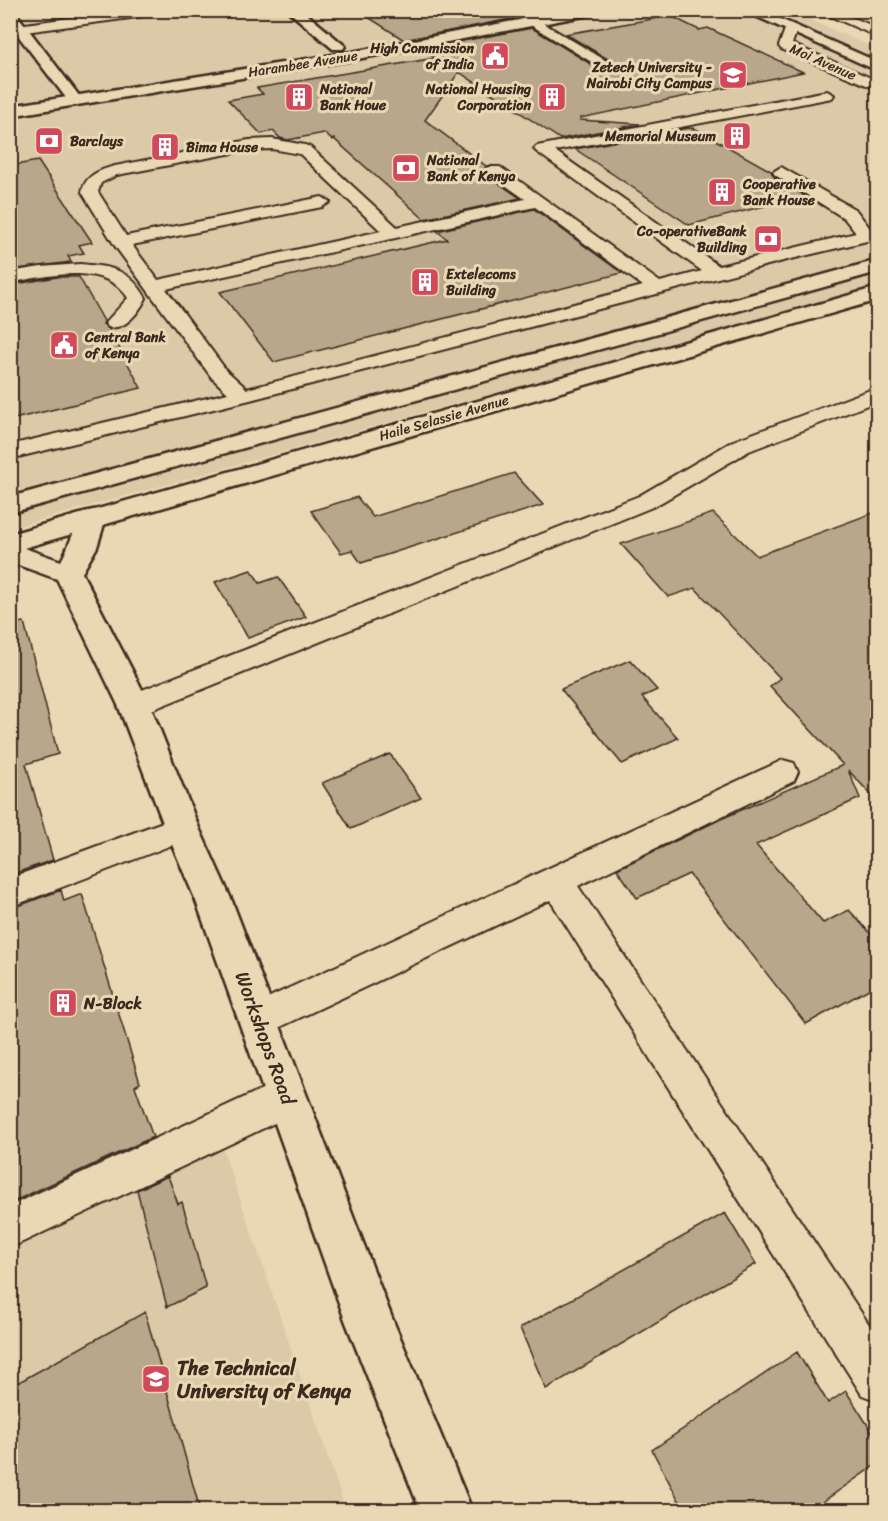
<svg xmlns="http://www.w3.org/2000/svg" width="888" height="1521" viewBox="0 0 888 1521" font-family="Sriracha,sans-serif">
<style>
.built{fill:#dbc9a8}
.building{fill:#b9a78b;stroke:#3b2a1e;stroke-width:1.5}
.lines{fill:none;stroke-linecap:round;stroke-linejoin:round}
.lane-casing{stroke:#3b2a1e;stroke-width:4}
.street-casing{stroke:#3b2a1e;stroke-width:5}
.secondary-casing{stroke:#3b2a1e;stroke-width:5}
.lane{fill:#ead8b5;fill-rule:evenodd}
.street{fill:#ead8b5;fill-rule:evenodd}
.secondary{fill:#ead8b5;fill-rule:evenodd}
.labels{text-anchor:middle;dominant-baseline:central;stroke-width:6;stroke-linejoin:round;paint-order:stroke}
.far-poi-label{font-size:14px;font-weight:bold;fill:#3b2a1e;stroke:#ead8b5;text-anchor:start}
.far-street-label{font-size:14px;fill:#3b2a1e;stroke:#ead8b5}
.poi-label{font-size:16px;font-weight:bold;fill:#3b2a1e;stroke:#ead8b5;text-anchor:start}
.near-street-label{font-size:20px;fill:#3b2a1e;stroke:#ead8b5}
.near-poi-label{font-size:20px;font-weight:bold;fill:#3b2a1e;stroke:#ead8b5;text-anchor:start}
</style>
<rect width="100%" height="100%" fill="#ead8b5"/>
<filter id="ink" filterUnits="userSpaceOnUse"><feTurbulence type="fractalNoise" baseFrequency=".0167" numOctaves="2"/><feDisplacementMap in="SourceGraphic" scale="12" xChannelSelector="R" yChannelSelector="G"/><feConvolveMatrix kernelMatrix="1 2 1 2 8 2 1 2 1" color-interpolation-filters="sRGB"/></filter>
<g filter="url(#ink)">
<path class="built" d="M788,10L877,49V286L11,528V11Z
M222,1146L346,1510H11L10,1248Z"/>
<path class="building" d="M357,10H504L515,18L404,40Z
M664,17H673L699,30L708,28L803,72L580,118V120L640,124L560,139L459,72L425,120L486,166L484,171L487,175L520,198L424,219L334,139L332,140L324,133L288,140L280,138L273,131L261,134L228,100L263,94L257,88L435,58L420,49L532,28L602,71H613L617,67L616,64L566,34Z
M688,128L696,129L771,171L774,177L805,196L689,225L575,149Z
M38,161L92,242L79,245L84,253L68,256L71,262L10,270V166Z
M534,209L622,273L274,362L220,292L447,239L437,231Z
M57,277H79L104,321L103,324L109,329L141,388L10,420V285Z
M514,473L543,505L361,563L352,550L341,553L311,511L357,497L373,517Z
M878,511V802L848,770L860,798L756,845L823,923L849,910L878,942V984L806,1024L689,874L637,898L617,869L721,819L843,765L770,686L780,678L695,588L668,597L621,544L713,513L757,556Z
M251,570L260,583L278,577L306,617L248,638L215,582Z
M24,622L58,754L26,764L53,860L10,875V624Z
M630,660L657,690L642,697L678,738L622,764L561,689Z
M390,754L421,798L351,829L322,783Z
M61,890L64,901L82,894L140,1083L135,1086L153,1137L10,1203V909Z
M168,1176L178,1204L182,1202L206,1288L167,1307L137,1190Z
M725,1213L756,1264L546,1389L520,1328Z
M145,1312L200,1510H10V1387Z
M797,1352L828,1403L846,1391L878,1441V1463L811,1510H684L652,1450Z"/>
<g class="lines">
<g class="lane-casing">
<path id="lane" d="M130,10L159,11L153,15L10,34V26Z
M506,10H521L615,66L613,69H603Z
M816,10H834L878,28V37Z
M791,25L797,29L792,44L878,81V90L781,49L779,46L785,29Z
M827,91L834,95L832,98L555,151L719,266L856,233L844,218L775,175L773,172L781,167L856,210L872,231H878V241H867L787,260L250,400L10,459V445L228,393L212,378L115,246L82,192C85,175 100,170 115,166L249,140L272,139L305,145L310,147L397,227L525,199L488,173L486,170L488,167H500L660,282L702,271L537,152L534,149L537,146ZM272,149L300,154L381,231L158,280L132,245L322,207L330,202L322,197L126,236L98,192L101,183L117,175L249,150ZM535,207L643,286L247,389L226,370L166,289Z
M80,264C113,267 129,269 146,298C139,312 125,331 108,327L105,323L128,298C106,261 45,276 10,283V272L41,267Z
M878,387V401L749,451L655,506L144,713L134,716L124,713L120,705L124,697L639,496L733,441Z
M783,760L794,763L798,772L794,781L578,886L878,1338V1401L862,1395L550,900L259,1037L246,1032L241,1020L246,1008Z
M182,815L193,819L198,828L193,837L10,907V878Z
M286,1078L300,1083L305,1097L300,1111L10,1248V1206Z"/>
</g>
<g class="street-casing">
<path id="street" d="M287,10H302L345,46L343,49H333Z
M10,11L15,12L80,97L83,100L80,103H70L10,25Z
M93,510L102,512L106,518L97,547L82,573L150,705L199,828L232,901L392,1318L472,1510H420L345,1320L196,901L165,828L118,705L57,579L10,562V543L61,561C70,545 74,527 84,512Z"/>
</g>
<g class="secondary-casing">
<path id="secondary" d="M571,10H600L594,14L352,60L10,116V106L352,52Z
M742,10H760L878,62V71Z
M878,260V272L10,513V497Z
M878,287V300L10,552V534Z"/>
</g>
<use href="#lane" class="lane"/>
<use href="#street" class="street"/>
<use href="#secondary" class="secondary"/>
</g>
</g>
<defs>
<g id="civic-square" transform="scale(1.5)"><rect x="-9" y="-9" width="18" height="18" rx="4" fill="#d1495b" stroke="#ead8b5"/><path d="M-.6-6.5H3V-4.5H.6V-3L4-1V1h2V6H-6V1h2V-1L-.6-3ZM-1.2 2.5V6h2.4V2.5Z" fill="#fff"/></g>
<g id="university-square" transform="scale(1.5)"><rect x="-9" y="-9" width="18" height="18" rx="4" fill="#d1495b" stroke="#ead8b5"/><path d="M0-5L7-2L0 1L-7-2ZM-4 1L0 2.5L4 1V4Q0 6-4 4Z" fill="#fff"/></g>
<g id="building-square" transform="scale(1.5)"><rect x="-9" y="-9" width="18" height="18" rx="4" fill="#d1495b" stroke="#ead8b5"/><path d="M-4-6H4V6H1V3H-1V6H-4ZM-2.5-4.3h1.7v1.8h-1.7ZM.8-4.3h1.7v1.8H.8ZM-2.5-1h1.7V.8h-1.7ZM.8-1h1.7V.8H.8Z" fill="#fff"/></g>
<g id="bank-square" transform="scale(1.5)"><rect x="-9" y="-9" width="18" height="18" rx="4" fill="#d1495b" stroke="#ead8b5"/><path d="M-6-4H6V4H-6ZM0-2.3a2.3 2.3 0 1 0 0 4.6a2.3 2.3 0 1 0 0-4.6Z" fill="#fff"/></g>
</defs>
<g fill-rule="evenodd">
<use href="#civic-square" x="495" y="56"/>
<use href="#university-square" x="733" y="75"/>
<use href="#building-square" x="299" y="97"/>
<use href="#building-square" x="552" y="97"/>
<use href="#building-square" x="737" y="136"/>
<use href="#bank-square" x="49" y="141"/>
<use href="#building-square" x="165" y="147"/>
<use href="#bank-square" x="406" y="168"/>
<use href="#building-square" x="722" y="192"/>
<use href="#bank-square" x="768" y="239"/>
<use href="#building-square" x="425" y="282"/>
<use href="#civic-square" x="64" y="345"/>
<use href="#building-square" x="63" y="1003"/>
<use href="#university-square" x="156" y="1379"/>
</g>
<g class="labels">
<g class="far-poi-label">
<text x="474" y="48" text-anchor="end">High Commission<tspan x="474" dy="16">of India</tspan></text>
<text x="712" y="67" text-anchor="end">Zetech University -<tspan x="712" dy="16">Nairobi City Campus</tspan></text>
<text x="320" y="89">National<tspan x="320" dy="16">Bank Houe</tspan></text>
<text x="531" y="89" text-anchor="end">National Housing<tspan x="531" dy="16">Corporation</tspan></text>
<text x="716" y="136" text-anchor="end">Memorial Museum</text>
<text x="70" y="141">Barclays</text>
<text x="186" y="147">Bima House</text>
<text x="427" y="160">National<tspan x="427" dy="16">Bank of Kenya</tspan></text>
<text x="743" y="184">Cooperative<tspan x="743" dy="16">Bank House</tspan></text>
<text x="747" y="231" text-anchor="end">Co-operativeBank<tspan x="747" dy="16">Building</tspan></text>
<text x="446" y="274">Extelecoms<tspan x="446" dy="16">Building</tspan></text>
<text x="85" y="337">Central Bank<tspan x="85" dy="16">of Kenya</tspan></text>
</g>
<g class="far-street-label">
<text transform="translate(823 62) rotate(24)">Moi Avenue</text>
<text transform="translate(303 64) rotate(-9)">Harambee Avenue</text>
<text transform="translate(444 418) rotate(-16)">Haile Selassie Avenue</text>
</g>
<g class="poi-label">
<text x="84" y="1003">N-Block</text>
</g>
<g class="near-street-label">
<text transform="translate(265 1038) rotate(70)">Workshops Road</text>
</g>
<g class="near-poi-label">
<text x="177" y="1368">The Technical<tspan x="177" dy="23">University of Kenya</tspan></text>
</g>
</g>
<rect width="888" height="1521" fill="none" stroke="#ead8b5" stroke-width="36"/>
<rect x="18" y="18" width="852" height="1485" fill="none" stroke="#3b2a1e" stroke-width="2" filter="url(#ink)"/>
</svg>
